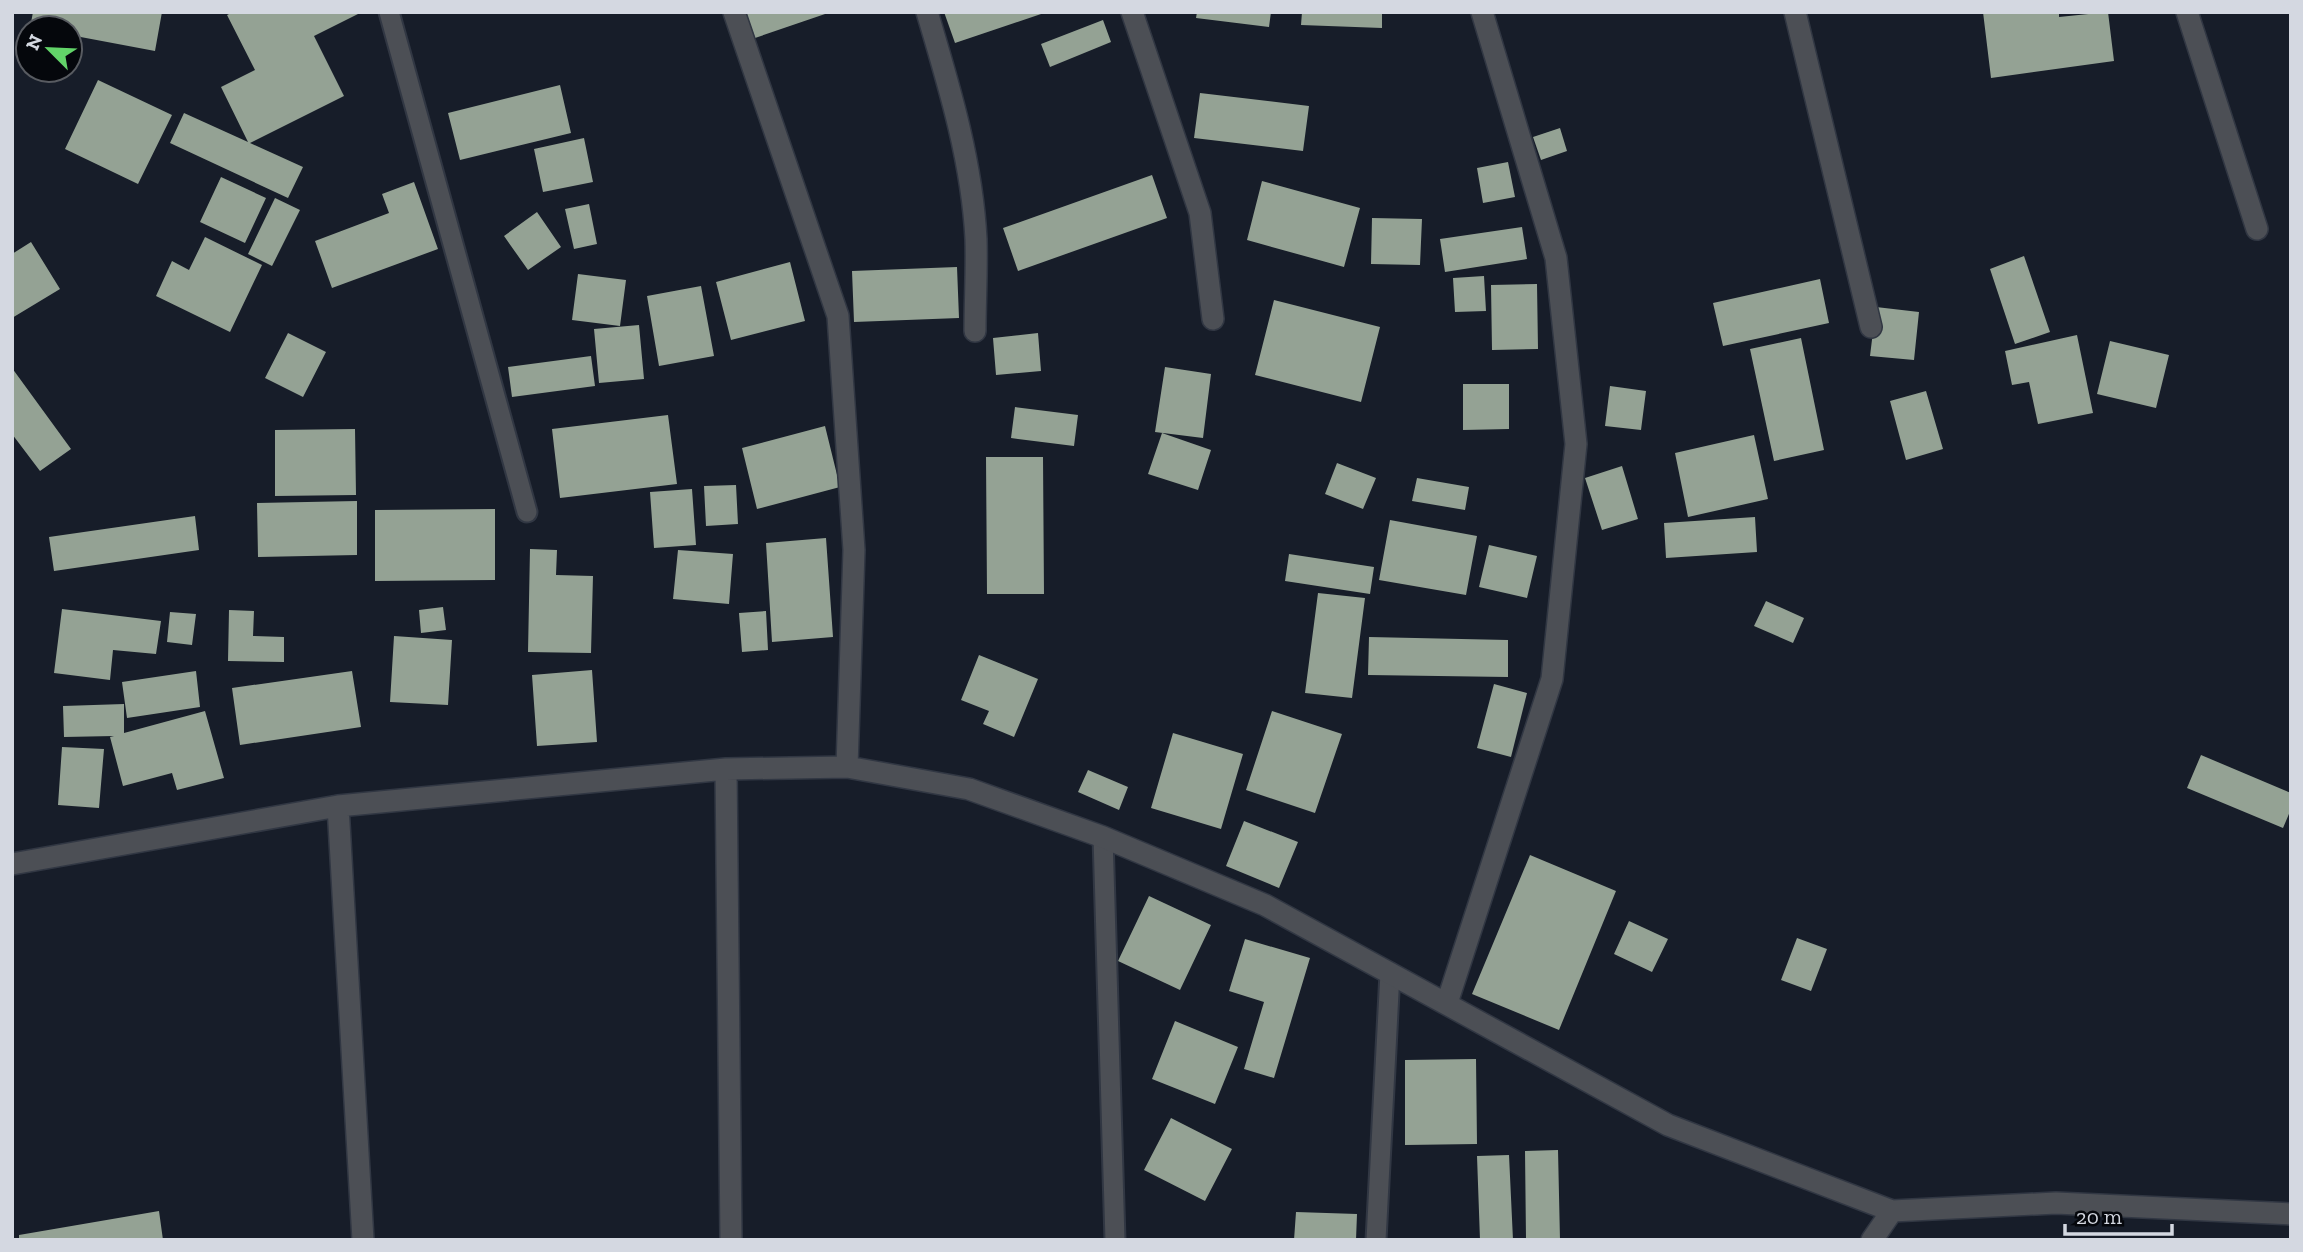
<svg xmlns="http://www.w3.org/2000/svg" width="2303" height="1252" viewBox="0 0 2303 1252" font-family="'Zilla Slab',serif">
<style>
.building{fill:#94a294}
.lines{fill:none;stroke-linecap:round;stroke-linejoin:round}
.lane-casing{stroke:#313743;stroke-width:23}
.street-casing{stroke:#313743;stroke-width:24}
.lane{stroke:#4c4f55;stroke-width:19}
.street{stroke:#4c4f55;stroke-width:21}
</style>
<rect width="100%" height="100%" fill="#171d29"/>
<path class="building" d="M33,12H162L155,51L70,35V28H30Z
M233,12H362L314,36L344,96L250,143L303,167L288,198L170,143L184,113L248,142L221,87L255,70L227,15Z
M746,12H828V13L755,38Z
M944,12H1044V13L955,43Z
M1197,12H1271L1269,27L1196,18Z
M1302,12H1382V28L1301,25Z
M1983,12H2059V17L2108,12L2114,61L1991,78Z
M1103,20L1111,42L1050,67L1041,44Z
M98,80L172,115L138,184L65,149Z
M560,85L571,133L460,160L448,113Z
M1200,93L1309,106L1303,151L1194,138Z
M1560,128L1567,151L1541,160L1533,137Z
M584,138L593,182L543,192L534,149Z
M1508,162L1515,197L1483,203L1477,168Z
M1152,175L1167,218L1018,271L1003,228Z
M221,177L266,198L245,243L200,222Z
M1262,181L1360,208L1344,267L1247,240Z
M414,182L438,249L332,288L315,241L389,213L382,194Z
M275,198L300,210L272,266L248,254Z
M589,204L597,244L574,249L565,209Z
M537,212L561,247L528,270L504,236Z
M1372,218L1422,219L1420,265L1371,264Z
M1522,227L1527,259L1445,272L1440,239Z
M205,237L262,265L230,332L156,296L172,261L189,270Z
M31,242L60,289L12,318V254Z
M2024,256L2050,332L2015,344L1990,269Z
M790,262L805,321L731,340L716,282Z
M957,267L959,318L854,322L852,271Z
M578,274L626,280L620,326L572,320Z
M1484,276L1486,311L1455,312L1453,278Z
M1820,279L1829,323L1723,346L1713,303Z
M1537,284L1538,349L1492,350L1491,285Z
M701,286L714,356L659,366L647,296Z
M1274,300L1380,327L1361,402L1255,375Z
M1876,307L1919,312L1914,360L1870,356Z
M639,325L644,379L599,383L594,329Z
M288,333L326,352L303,397L265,378Z
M1038,333L1041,371L996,375L993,338Z
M2077,335L2093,413L2038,424L2029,382L2012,385L2005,351Z
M1801,338L1824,450L1774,461L1750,349Z
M2110,341L2169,355L2156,408L2097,394Z
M591,356L595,386L512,397L508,367Z
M1165,367L1211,374L1203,438L1155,432Z
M12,368L71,449L40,471L12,434Z
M1463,384H1509V429L1463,430Z
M1610,386L1646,391L1641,430L1605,426Z
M1926,391L1943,449L1906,460L1890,401Z
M1015,407L1078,415L1074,446L1011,438Z
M668,415L677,484L560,498L552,429Z
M825,426L840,487L757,509L742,448Z
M355,429L356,495L275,496V430Z
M1162,433L1211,450L1198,490L1148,474Z
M1754,435L1768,499L1688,517L1675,453Z
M986,457H1043L1044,594H987Z
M1337,463L1376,478L1363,509L1325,494Z
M1622,466L1638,519L1602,530L1585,478Z
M1417,478L1469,487L1465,510L1412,501Z
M736,485L738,524L706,526L704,486Z
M692,489L696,545L654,548L650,492Z
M357,501V555L258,557L257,503Z
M495,509V580L375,581V510Z
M195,516L199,550L54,571L49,537Z
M1755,517L1757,552L1666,558L1664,523Z
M1390,520L1477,536L1466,595L1379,580Z
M826,538L833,637L772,642L766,543Z
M1489,545L1537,556L1527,598L1479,587Z
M530,549L557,550L556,575L593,576L591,653L528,652Z
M678,550L733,554L729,604L673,599Z
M1289,554L1374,567L1370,594L1285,581Z
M1318,593L1365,598L1352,698L1305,693Z
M1766,601L1804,618L1793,643L1754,626Z
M443,607L446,630L421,633L419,610Z
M62,609L161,621L156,654L113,650L110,680L54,673Z
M229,610L254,611L253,636L284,637V662L228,661Z
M766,611L768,650L742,652L739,613Z
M170,612L196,614L192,645L167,642Z
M394,636L452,640L448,705L390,702Z
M1369,637L1508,640V677L1368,675Z
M979,655L1038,679L1014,737L983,724L989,711L961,700Z
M592,670L597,742L537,746L532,675Z
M196,671L200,707L127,718L122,682Z
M352,671L361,727L240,745L232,688Z
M1494,684L1527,693L1511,757L1477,748Z
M124,704V733L205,711L224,778L177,790L172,773L123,786L110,737L114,736L64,737L63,706Z
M1272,711L1342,734L1315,813L1246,790Z
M1173,733L1243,754L1221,829L1151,808Z
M62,747L104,749L99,808L58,805Z
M2201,755L2291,793V809L2283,828L2187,788Z
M1088,770L1128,787L1119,810L1078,792Z
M1244,821L1298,842L1279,888L1226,866Z
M1530,855L1616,891L1559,1030L1472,994Z
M1149,896L1211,925L1180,990L1118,961Z
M1629,921L1668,939L1652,972L1614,954Z
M1797,938L1827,949L1811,991L1781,980Z
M1245,939L1310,958L1274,1078L1244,1069L1264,1002L1229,991Z
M1175,1021L1238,1047L1215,1104L1152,1079Z
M1476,1059L1477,1144L1405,1145V1060Z
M1171,1118L1232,1149L1205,1201L1144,1170Z
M1558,1150L1560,1240H1526L1525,1151Z
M1509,1155L1513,1240H1480L1477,1156Z
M159,1211L163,1240H19V1235Z
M1296,1212L1357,1214L1356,1240H1294Z"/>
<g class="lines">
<g class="lane-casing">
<path id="lane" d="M389,12L527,512
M1103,837L1115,1240
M1376,1240L1390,973"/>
</g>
<g class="street-casing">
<path id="street" d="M734,12L838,316L854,550L847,767
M927,12C949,86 972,161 976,239C977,269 975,300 975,331
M1132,12L1200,213L1213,319
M1795,12L1871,327
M2187,12L2257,229
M726,769L731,1240
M338,806L363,1240
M12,864L338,806L726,769L847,767L969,789L1103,837L1265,905L1668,1125L1892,1211L2056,1203L2291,1214
M1447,1003L1552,679L1576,444L1556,258L1482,12
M1872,1240L1892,1211"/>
</g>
<use href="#lane" class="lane"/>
<use href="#street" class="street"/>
</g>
<rect width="2303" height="1252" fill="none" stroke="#d4d8e1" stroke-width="28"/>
<g transform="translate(49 49) rotate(294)"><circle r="33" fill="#05070c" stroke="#585b61" stroke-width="2"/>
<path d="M0-5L12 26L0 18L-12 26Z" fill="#62d469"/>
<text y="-10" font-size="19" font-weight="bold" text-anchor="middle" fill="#d4d8e1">N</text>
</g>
<path d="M2065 1224v10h107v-10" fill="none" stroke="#d4d8e1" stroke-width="3.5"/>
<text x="2076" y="1224" font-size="21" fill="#d4d8e1" stroke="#05070c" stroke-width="5" paint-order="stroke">20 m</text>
</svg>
